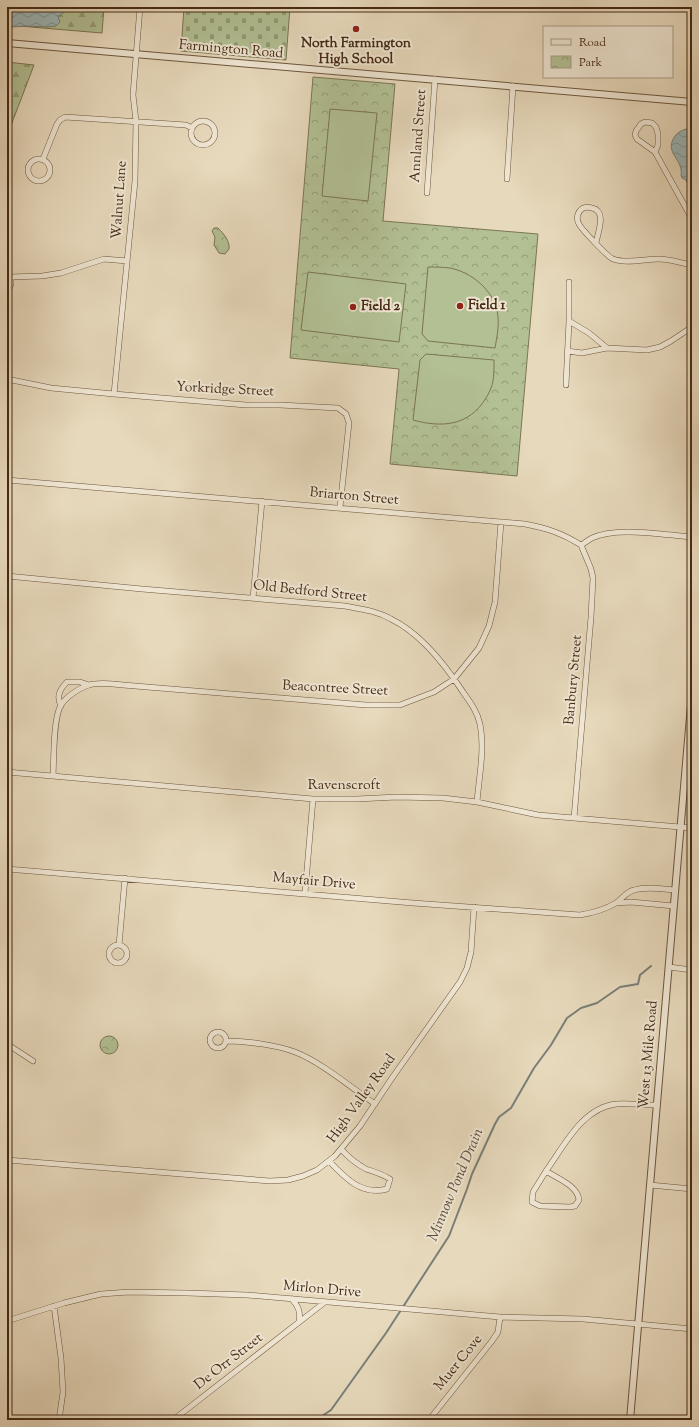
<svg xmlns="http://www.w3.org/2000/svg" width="699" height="1427" viewBox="0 0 699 1427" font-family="'Sorts Mill Goudy',serif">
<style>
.forest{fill:url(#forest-firs);stroke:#7c7554}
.cemetery{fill:url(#cemetery-stones);stroke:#7c7554}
.park{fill:url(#park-crowns);stroke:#7c7554}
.pitch{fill:#b2c094;stroke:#7c7554}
.water{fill:url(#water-waves);stroke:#797f78}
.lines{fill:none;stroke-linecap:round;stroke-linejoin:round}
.stream{stroke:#797f78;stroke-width:2}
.minor-casing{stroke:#6e563e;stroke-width:6}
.tertiary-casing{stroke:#6e563e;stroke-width:8}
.minor{stroke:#efe6d3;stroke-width:5}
.tertiary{stroke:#efe6d3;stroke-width:6}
.poi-dot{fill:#8f2418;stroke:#efe6d3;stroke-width:1.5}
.labels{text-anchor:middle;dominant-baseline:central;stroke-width:4;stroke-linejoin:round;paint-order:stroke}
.poi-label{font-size:14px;font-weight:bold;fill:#462a14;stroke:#efe6d3;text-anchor:start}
.street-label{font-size:14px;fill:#462a14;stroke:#efe6d3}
.water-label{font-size:15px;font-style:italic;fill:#5b4e3e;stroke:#efe6d3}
</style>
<defs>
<pattern id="forest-firs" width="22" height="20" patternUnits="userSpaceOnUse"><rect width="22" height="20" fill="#b2c094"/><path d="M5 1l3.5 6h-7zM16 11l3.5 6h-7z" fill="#939c78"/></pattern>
<pattern id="cemetery-stones" width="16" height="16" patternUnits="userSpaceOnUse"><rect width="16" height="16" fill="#b2c094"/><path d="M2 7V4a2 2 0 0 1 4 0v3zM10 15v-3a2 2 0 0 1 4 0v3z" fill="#939c78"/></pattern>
<pattern id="park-crowns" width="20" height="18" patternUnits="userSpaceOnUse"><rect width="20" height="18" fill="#b2c094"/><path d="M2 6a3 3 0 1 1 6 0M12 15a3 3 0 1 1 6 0" fill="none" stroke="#939c78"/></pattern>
<pattern id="water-waves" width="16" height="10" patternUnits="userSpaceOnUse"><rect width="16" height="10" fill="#9bb8ba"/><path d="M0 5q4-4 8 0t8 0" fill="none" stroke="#809696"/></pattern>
</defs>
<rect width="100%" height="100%" fill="#e7d9bc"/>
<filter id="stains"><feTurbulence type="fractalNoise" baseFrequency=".005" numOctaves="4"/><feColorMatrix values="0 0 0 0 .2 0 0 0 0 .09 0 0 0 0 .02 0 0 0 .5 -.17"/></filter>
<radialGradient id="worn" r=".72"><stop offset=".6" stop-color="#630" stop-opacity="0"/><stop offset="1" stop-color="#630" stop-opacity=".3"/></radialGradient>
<path class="forest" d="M7,7H104L102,33L7,25Z
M7,62L34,65L10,128L7,132Z"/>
<path class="cemetery" d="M184,7H290L286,60L181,51Z"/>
<path class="park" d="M313,77L395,84L383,221L538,234L517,476L390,464L399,369L290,358Z
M214,228H218C224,234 230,241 229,249L225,254L219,253L214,245L215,237L212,231Z
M100 1045a9 9 0 1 1 18 0a9 9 0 1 1-18 0Z"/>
<path class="pitch" d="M330,109L377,113L368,201L322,196Z
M428,267C435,267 443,267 450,268C471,272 493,290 497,311C500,323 497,336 495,348L428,341L422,334Z
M308,272L406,284L399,342L301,330Z
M426,354L494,360C494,367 494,375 493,381C492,387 489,393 486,398C469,426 442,428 413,420L420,360Z"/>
<path class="water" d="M7,7H68L61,15L58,16L60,22L56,26L48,27L26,26L11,27L7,26Z
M692,128V193L686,180L682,178C680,174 682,173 681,169C678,156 665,151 675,136C680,130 685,129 692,128Z"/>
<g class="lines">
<path class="stream" d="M316,1420L331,1410L386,1333L449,1236L467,1189L472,1174L495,1124L499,1117L511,1108L534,1068L551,1045L567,1018L581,1008L597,1003L620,987L638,984L640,975L651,966"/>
<g class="minor-casing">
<path id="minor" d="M191 133a12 12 0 1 1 24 0a12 12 0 1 1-24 0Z
M655,152L658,145V134L656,127L652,123L645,122L641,124L636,131L635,135L637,139L655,152L692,219
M43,159L57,124L60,120L65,117L186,125L192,128
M28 170a11 11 0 1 1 22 0a11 11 0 1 1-22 0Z
M507,179L513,86
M427,193L435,79
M596,243C598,232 607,211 592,208C588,207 586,207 583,208C577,212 576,219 579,224C582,230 608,257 613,259C625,264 646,259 659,259C670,259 681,263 692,265
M7,274C12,279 13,285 7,290
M10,277L42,276L61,273L104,259L127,261
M569,321L589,333L607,348
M567,351L582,353L607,348L647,350L660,347L671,341L689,329L692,324
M7,379L51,388L114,394L246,405H280L338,408L346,414L349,423L340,507
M566,385L569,321V282
M114,394L135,181L136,121L133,95L140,7
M7,480L525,524C546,528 562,533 581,545
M581,545C585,543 588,540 592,538C617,526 664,535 692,537
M7,576L142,589L345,606C361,609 377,611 391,619C420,633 446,666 463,692C470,702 477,711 480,724C485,749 479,777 477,802
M253,598L262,501
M61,706C56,696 60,689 67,682H80L89,685
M7,772L313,799H357L397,797L443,798L477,802L538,815L692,828
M53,776C54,760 53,718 61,705C66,697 79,688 89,685C99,682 112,684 123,685L366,705H400L434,692L454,679L479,648L489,626L495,602L501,522
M574,818L591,617L593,578L591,569L581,545
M7,869L413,903L580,915C592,913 606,909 616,903C622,899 626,892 634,890C647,886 662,889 675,890
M305,893L313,799
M617,903L631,902L674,906
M109 954a9 9 0 1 1 18 0a9 9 0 1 1-18 0Z
M119,945L125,878
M669,967L692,970
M210 1040a8 8 0 1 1 16 0a8 8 0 1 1-16 0Z
M226,1041C246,1041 277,1045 295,1052C321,1062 352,1088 375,1104
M7,1044L33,1061
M7,1160L270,1181L288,1180L303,1176L317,1170L335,1156L360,1126L392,1078L460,982L467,968L471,952L474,907
M329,1161C345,1178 362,1196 387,1189L390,1179C382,1174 375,1172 366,1169C357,1164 348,1157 341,1149
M546,1171C564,1146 582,1108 616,1104C629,1103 644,1105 657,1105
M546,1171C557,1178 578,1186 579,1200L575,1206L570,1207L540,1206L532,1202L533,1192Z
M650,1185L692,1189
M292,1299C298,1306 301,1312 299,1322
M54,1306L61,1358L63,1392L59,1420
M7,1321L64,1303L101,1294L129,1292L187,1293L247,1295L500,1317L583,1319L692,1329
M173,1420L325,1302
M429,1420L492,1341L498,1332L500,1317"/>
</g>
<g class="tertiary-casing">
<path id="tertiary" d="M7,43L692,102
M630,1420L692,693"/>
</g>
<use href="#minor" class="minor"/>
<use href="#tertiary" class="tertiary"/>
</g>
<g class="poi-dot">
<circle cx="356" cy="29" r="4"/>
<circle cx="460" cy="306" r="4"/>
<circle cx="353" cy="307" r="4"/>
</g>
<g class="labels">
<g class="poi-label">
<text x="356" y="44" text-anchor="middle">North Farmington<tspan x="356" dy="16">High School</tspan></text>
<text x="468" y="306">Field 1</text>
<text x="361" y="307">Field 2</text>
</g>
<g class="street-label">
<text transform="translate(231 50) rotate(5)">Farmington Road</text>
<text transform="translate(419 136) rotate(-86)">Annland Street</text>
<text transform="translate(120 200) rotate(-86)">Walnut Lane</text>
<text transform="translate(225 390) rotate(3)">Yorkridge Street</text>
<text transform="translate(354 497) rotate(5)">Briarton Street</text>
<text transform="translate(310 592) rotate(6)">Old Bedford Street</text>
<text transform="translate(574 680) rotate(-85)">Banbury Street</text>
<text transform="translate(335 689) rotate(3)">Beacontree Street</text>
<text x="344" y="786">Ravenscroft</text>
<text transform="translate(314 882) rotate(5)">Mayfair Drive</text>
<text transform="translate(649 1055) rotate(-85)">West 13 Mile Road</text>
<text transform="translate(362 1099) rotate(-54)">High Valley Road</text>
<text transform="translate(322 1290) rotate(5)">Mirlon Drive</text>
<text transform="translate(229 1362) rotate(-38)">De Orr Street</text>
<text transform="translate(459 1363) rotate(-51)">Muer Cove</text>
</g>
<g class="water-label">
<text transform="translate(456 1185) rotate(-67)">Minnow Pond Drain</text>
</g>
</g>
<rect width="699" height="1427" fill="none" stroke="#e7d9bc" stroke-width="24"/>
<rect x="8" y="8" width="683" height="1411" fill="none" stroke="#462a14" stroke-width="2"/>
<rect x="12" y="12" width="675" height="1403" fill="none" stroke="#462a14"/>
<rect x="543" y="26" width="130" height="52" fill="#efe6d3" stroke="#ab9b87"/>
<rect x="551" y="39" width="20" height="6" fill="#efe6d3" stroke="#ab9b87"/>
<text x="579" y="46" font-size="12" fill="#462a14">Road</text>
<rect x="551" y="56" width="20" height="12" fill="url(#park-crowns)" stroke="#ab9b87"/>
<text x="579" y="66" font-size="12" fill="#462a14">Park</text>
<rect width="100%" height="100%" filter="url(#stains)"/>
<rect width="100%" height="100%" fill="url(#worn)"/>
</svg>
